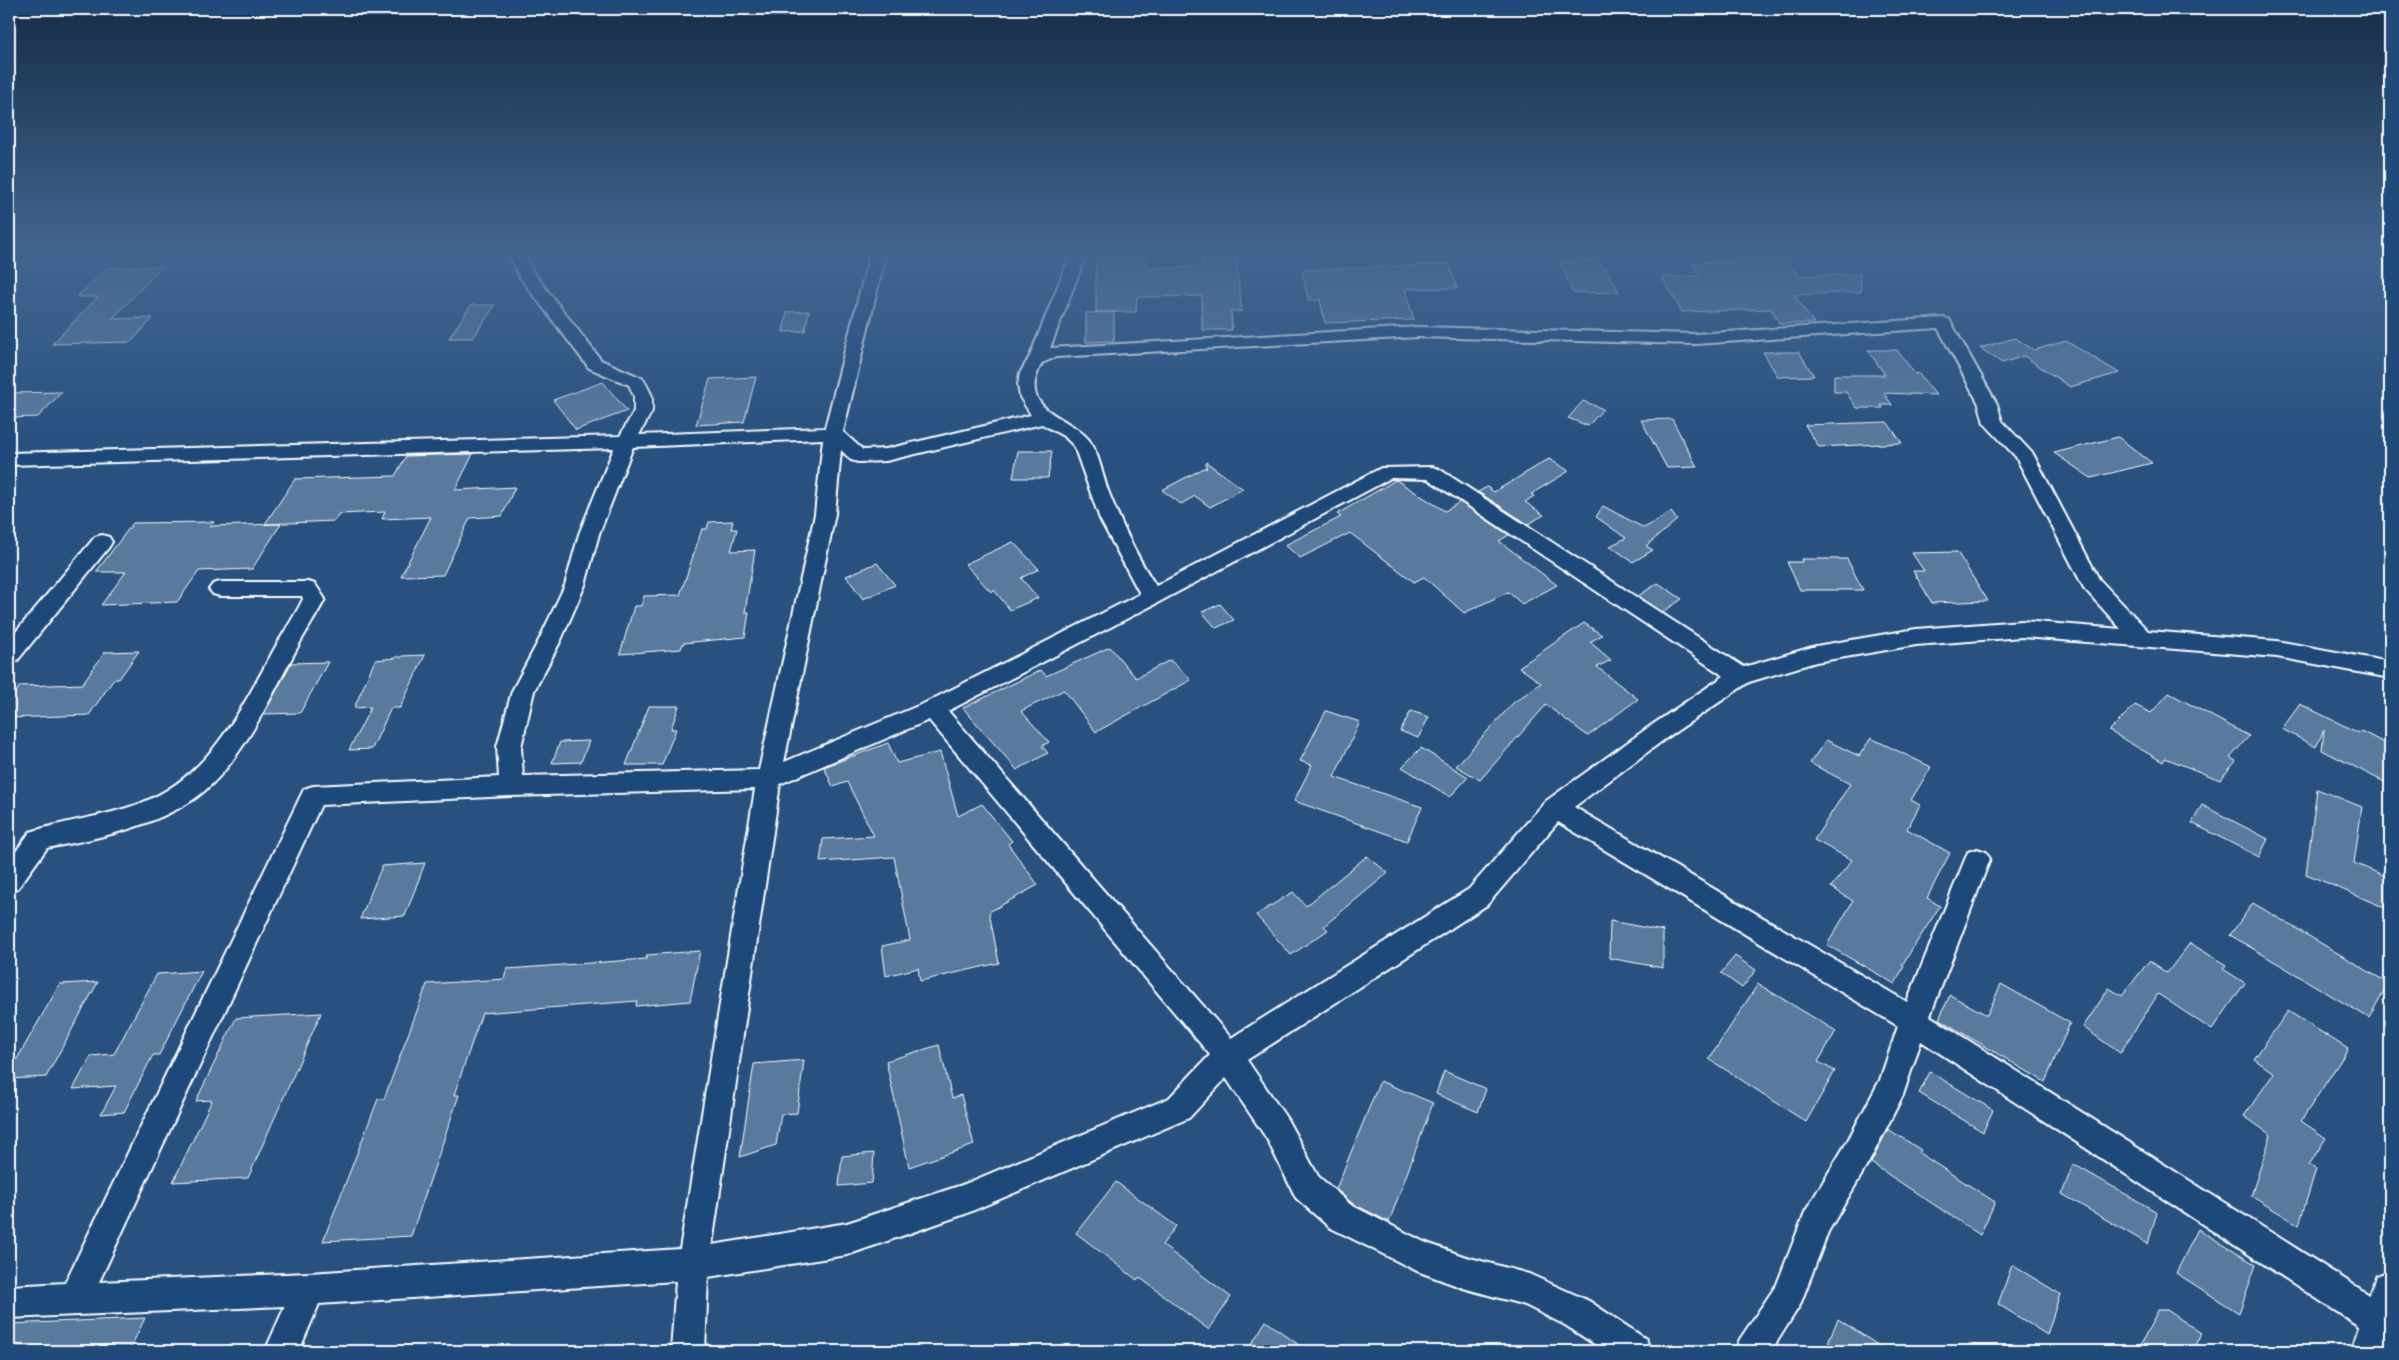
<svg xmlns="http://www.w3.org/2000/svg" width="2399" height="1360" viewBox="0 0 2399 1360" font-family="'Shantell Sans',sans-serif">
<style>
.building{fill:#5a7a9d;stroke:#fff}
.lines{fill:none;stroke-linecap:round;stroke-linejoin:round}
.street-casing{stroke:#fff;stroke-width:4}
.secondary-casing{stroke:#fff;stroke-width:3}
.street{fill:#1f4a7a;fill-rule:evenodd}
.secondary{fill:#1f4a7a;fill-rule:evenodd}
</style>
<rect width="100%" height="100%" fill="#28517f"/>
<filter id="ink" filterUnits="userSpaceOnUse"><feTurbulence type="fractalNoise" baseFrequency=".02" numOctaves="2"/><feDisplacementMap in="SourceGraphic" scale="10" xChannelSelector="R" yChannelSelector="G"/><feConvolveMatrix kernelMatrix="1 2 1 2 8 2 1 2 1" color-interpolation-filters="sRGB"/></filter>
<g filter="url(#ink)">
<path class="building" d="M1202,253H1235L1242,311H1231L1232,330H1202V296L1137,297L1136,312H1096V259L1145,258L1146,268L1203,267Z
M1786,257L1799,276L1860,274L1861,292L1794,295L1814,323L1780,324L1771,309L1682,312L1662,277L1700,276L1692,263Z
M1599,260L1603,268H1606L1619,292L1573,293L1560,262Z
M1449,264L1457,288L1405,289L1414,320L1325,323L1320,300H1308L1302,270Z
M163,266L112,319L153,318L131,342L52,344L98,297H77L107,268Z
M471,305H495L473,338H449Z
M809,311L805,331L783,332L787,312Z
M1114,312V341L1086,342V313Z
M2015,338L2034,350L2066,341L2119,373L2070,387L2024,356L2002,363L1980,348Z
M1868,350H1897L1915,374L1918,373L1936,395L1884,393L1892,405H1881L1883,408H1857L1846,392H1834V375H1885Z
M1763,352H1799L1814,376L1778,377Z
M756,377L744,422L696,425L710,379Z
M603,382L627,411L576,430L553,400Z
M62,392L38,417L9,418V393Z
M1583,401L1603,409L1588,426L1568,418Z
M1672,419L1697,467L1667,468L1641,420Z
M1887,422L1902,443L1819,447L1805,425Z
M2118,437L2152,463L2091,478L2054,453Z
M1018,451H1052L1048,478H1013Z
M473,454L455,490L515,487L502,516L470,518L443,575L401,576L431,517L382,519L385,512L339,514L334,521L265,524L295,479L395,476L406,456Z
M1549,459L1569,471L1531,494L1534,496L1525,502L1544,515L1528,524L1478,492L1487,487L1494,492Z
M1206,462L1243,489L1210,507L1195,496L1181,504L1162,490L1206,467V469Z
M1396,480L1445,511L1460,502L1509,535L1499,541L1557,585L1522,604L1508,592L1464,613L1424,577L1414,582L1350,533L1300,558L1285,545L1341,517L1337,514Z
M1603,506L1644,528L1671,512L1677,520L1646,546L1653,550L1633,562L1610,546L1626,538L1596,517Z
M733,521L731,529H737L731,551L755,550L745,612H749L745,637L683,643L681,649L620,654L634,606H641L644,596L680,595L702,529H707L709,522Z
M214,522L210,526L281,524L252,569L199,571L177,602L101,605L126,572H96L133,523Z
M1013,542L1039,569L1021,578L1038,598L1010,610L994,590L991,592L965,564Z
M1957,552L1988,601L1932,603L1913,571H1924L1912,553Z
M1801,559H1847L1863,590H1800L1787,562H1802Z
M877,563L895,585L863,599L846,576Z
M1658,583L1682,599L1663,612L1638,596Z
M1220,604L1234,620L1216,628L1202,612Z
M1584,623L1602,635L1590,642L1611,660L1597,667L1638,699L1588,736L1546,705L1480,780L1456,766L1513,703L1541,683L1519,667Z
M1110,647L1136,678L1170,660L1191,680L1096,732L1064,690L1021,711L1049,742L1042,746L1048,753L1017,770L963,708L1041,670L1046,676Z
M139,651L119,679H114L89,715L9,718V702L20,686L82,684L105,652Z
M425,655L400,708H391L372,749L349,750L371,707L354,708L375,660L396,658L397,656L401,658L402,656Z
M328,662L300,713L264,714L291,663Z
M2169,693L2249,736L2230,758L2236,761L2220,780L2165,758L2163,762L2109,731L2135,705L2151,713Z
M2300,704L2359,733L2361,731L2390,746V785L2322,750L2324,730L2316,747L2282,729Z
M649,706H679L671,729H676L662,765H626Z
M1326,711L1360,722L1334,777L1422,807L1407,841L1294,801L1312,765L1300,761Z
M1411,711L1429,717L1418,738L1400,731Z
M1871,738L1931,767L1911,800L1920,805L1907,829L1950,853L1927,898L1940,906L1902,965L1904,966L1895,984L1827,945L1853,901L1831,887L1852,860L1814,840L1850,784L1810,763L1826,740L1859,756Z
M589,741L581,762L552,763L560,742Z
M888,743L897,763L940,752L958,816L982,804L1012,841L1008,844L1038,885L989,912L999,963L920,981L918,968L886,976L882,946L910,940L894,857L820,862L823,839L874,836L847,782L833,787L824,767Z
M1421,748L1468,777L1450,797L1402,767Z
M2317,789L2362,807L2354,863L2390,878V910L2306,874Z
M2202,805L2268,839L2259,857L2192,823Z
M1367,856L1388,873L1324,926L1328,930L1291,955L1256,915L1293,892L1306,906Z
M425,863L405,916L360,919L382,866Z
M2253,903L2388,983L2369,1018L2230,935Z
M1610,921L1663,931V968L1609,958Z
M2190,943L2226,965L2223,969L2245,983L2212,1030L2158,994L2120,1053L2083,1027L2109,988L2122,996L2149,961L2167,973Z
M700,951L690,1001L636,1006L637,1001L482,1013L454,1095H459L411,1236L323,1241L378,1099H384L427,984L504,979L507,969L646,959L647,955Z
M1735,956L1756,970L1742,988L1721,973Z
M202,971L159,1055H153L124,1112L101,1114L116,1086L73,1089L91,1056L114,1054L157,974Z
M98,982L46,1077L9,1079V1073L60,984Z
M1758,984L1836,1031L1818,1062L1835,1071L1806,1122L1709,1059Z
M2001,984L2070,1023L2045,1082L1939,1019L1950,995L1987,1015Z
M2288,1011L2348,1049L2301,1121L2326,1138L2309,1165L2316,1169L2299,1225L2251,1196L2271,1135L2244,1116L2274,1073L2254,1059Z
M321,1013L248,1178L173,1182L212,1100L196,1101L236,1018Z
M939,1045L952,1098L961,1095L974,1145L909,1167L886,1061Z
M804,1060L797,1113L781,1114L776,1145L740,1157L754,1064Z
M1444,1071L1486,1089L1478,1112L1436,1094Z
M1930,1072L1993,1110L1983,1132L1919,1093Z
M1380,1081L1433,1103L1389,1222L1352,1203L1336,1189Z
M1888,1129L1921,1150L1919,1153L1995,1202L1980,1235L1871,1163Z
M874,1153L872,1183L839,1186L842,1156Z
M2073,1164L2157,1212L2148,1244L2062,1194Z
M1116,1182L1176,1226L1162,1245L1231,1297L1209,1330L1139,1277L1137,1280L1076,1233Z
M2198,1229L2256,1265L2239,1313L2176,1273Z
M2012,1265L2060,1294L2047,1335L1998,1304Z
M2158,1310H2167L2201,1333L2194,1351H2138Z
M145,1318L129,1351H91V1346L9,1351V1324Z
M1838,1319L1887,1351H1841L1828,1342Z
M1266,1321L1307,1351H1247Z"/>
<g class="lines">
<g class="street-casing">
<path id="street" d="M508,253H524L533,272L601,360L642,378L645,382L652,396V411L639,435L825,428L870,253H886L843,432L863,450L886,449L1031,415L1020,397L1018,385L1020,373L1030,356L1071,253H1087L1050,348L1418,327L1695,334L1943,318L1949,319L1997,404L2002,421L2033,454L2099,579L2148,631L2277,641L2390,662V678L2277,657L2022,637L1916,645L1816,662L1749,682L1665,739L1574,807L1907,1002L1968,852L1977,849L1986,852L1990,859L1930,1016L2390,1308V1332L2380,1336L2368,1332L1921,1041L1903,1095L1869,1162L1828,1232L1800,1305L1771,1351H1735L1740,1339L1777,1284L1805,1212L1847,1142L1880,1080L1898,1026L1558,822L1487,905L1247,1060L1287,1119L1318,1176L1351,1205L1424,1242L1463,1256L1529,1274L1589,1301L1646,1339L1651,1351H1605L1565,1325L1525,1305L1463,1288L1417,1271L1329,1227L1296,1198L1267,1139L1226,1078L1189,1118L965,1214L847,1255L708,1277L705,1351H671L676,1281L319,1304L299,1351H265L285,1306L9,1318V1286L65,1283L304,789L313,786L499,777L497,747L512,691L539,640L565,585L579,534L614,448L9,465V453L620,436L634,411V396L629,385L589,368L519,276ZM1938,328L1979,404L1984,423L2016,457L2084,588L2121,629L2022,621L1916,629L1816,646L1744,667L1439,469L1432,467L1381,468L1156,586C1137,557 1122,526 1109,493C1102,476 1100,455 1089,440C1069,414 1015,412 1042,363L1056,357L1418,337L1695,344ZM1042,424L1065,437L1074,446L1100,519L1140,594L925,703L784,762L835,514L841,450L851,460L858,462L886,461ZM823,439L815,514L759,770L523,776L521,747L534,691L561,640L585,585L599,534L633,447ZM1391,478L1428,479L1724,676L1649,727L1546,801L1469,889L1231,1038L948,711L1159,602ZM929,720L1210,1055L1169,1098L965,1184L847,1223L712,1245L780,784ZM755,789L680,1249L309,1273L99,1282L321,805L511,796Z
M102,535L109,537L112,542L109,547L17,661L9,663V640L95,537Z
M220,582H308L315,584L325,599C316,617 304,634 295,652C269,700 238,771 191,801C149,828 95,839 47,848L18,888L9,891V861L30,832C66,820 105,817 141,803C208,777 238,715 271,655C281,636 294,618 303,599L302,596H220L213,594L209,589L213,584Z"/>
</g>
<g class="secondary-casing">
<path id="secondary" d="M2390,1270V1351H2351L2376,1276Z"/>
</g>
<use href="#street" class="street"/>
<use href="#secondary" class="secondary"/>
</g>
</g>
<linearGradient id="sky" x2="0" y2="1"><stop stop-color="#162d46"/><stop offset="0.57" stop-color="#426590"/><stop offset="1" stop-color="#426590" stop-opacity="0"/></linearGradient>
<rect width="2399" height="443" fill="url(#sky)"/>
<rect width="2399" height="1360" fill="none" stroke="#1f4a7a" stroke-width="30"/>
<rect x="15" y="15" width="2369" height="1330" fill="none" stroke="#fff" stroke-width="2" filter="url(#ink)"/>
</svg>
